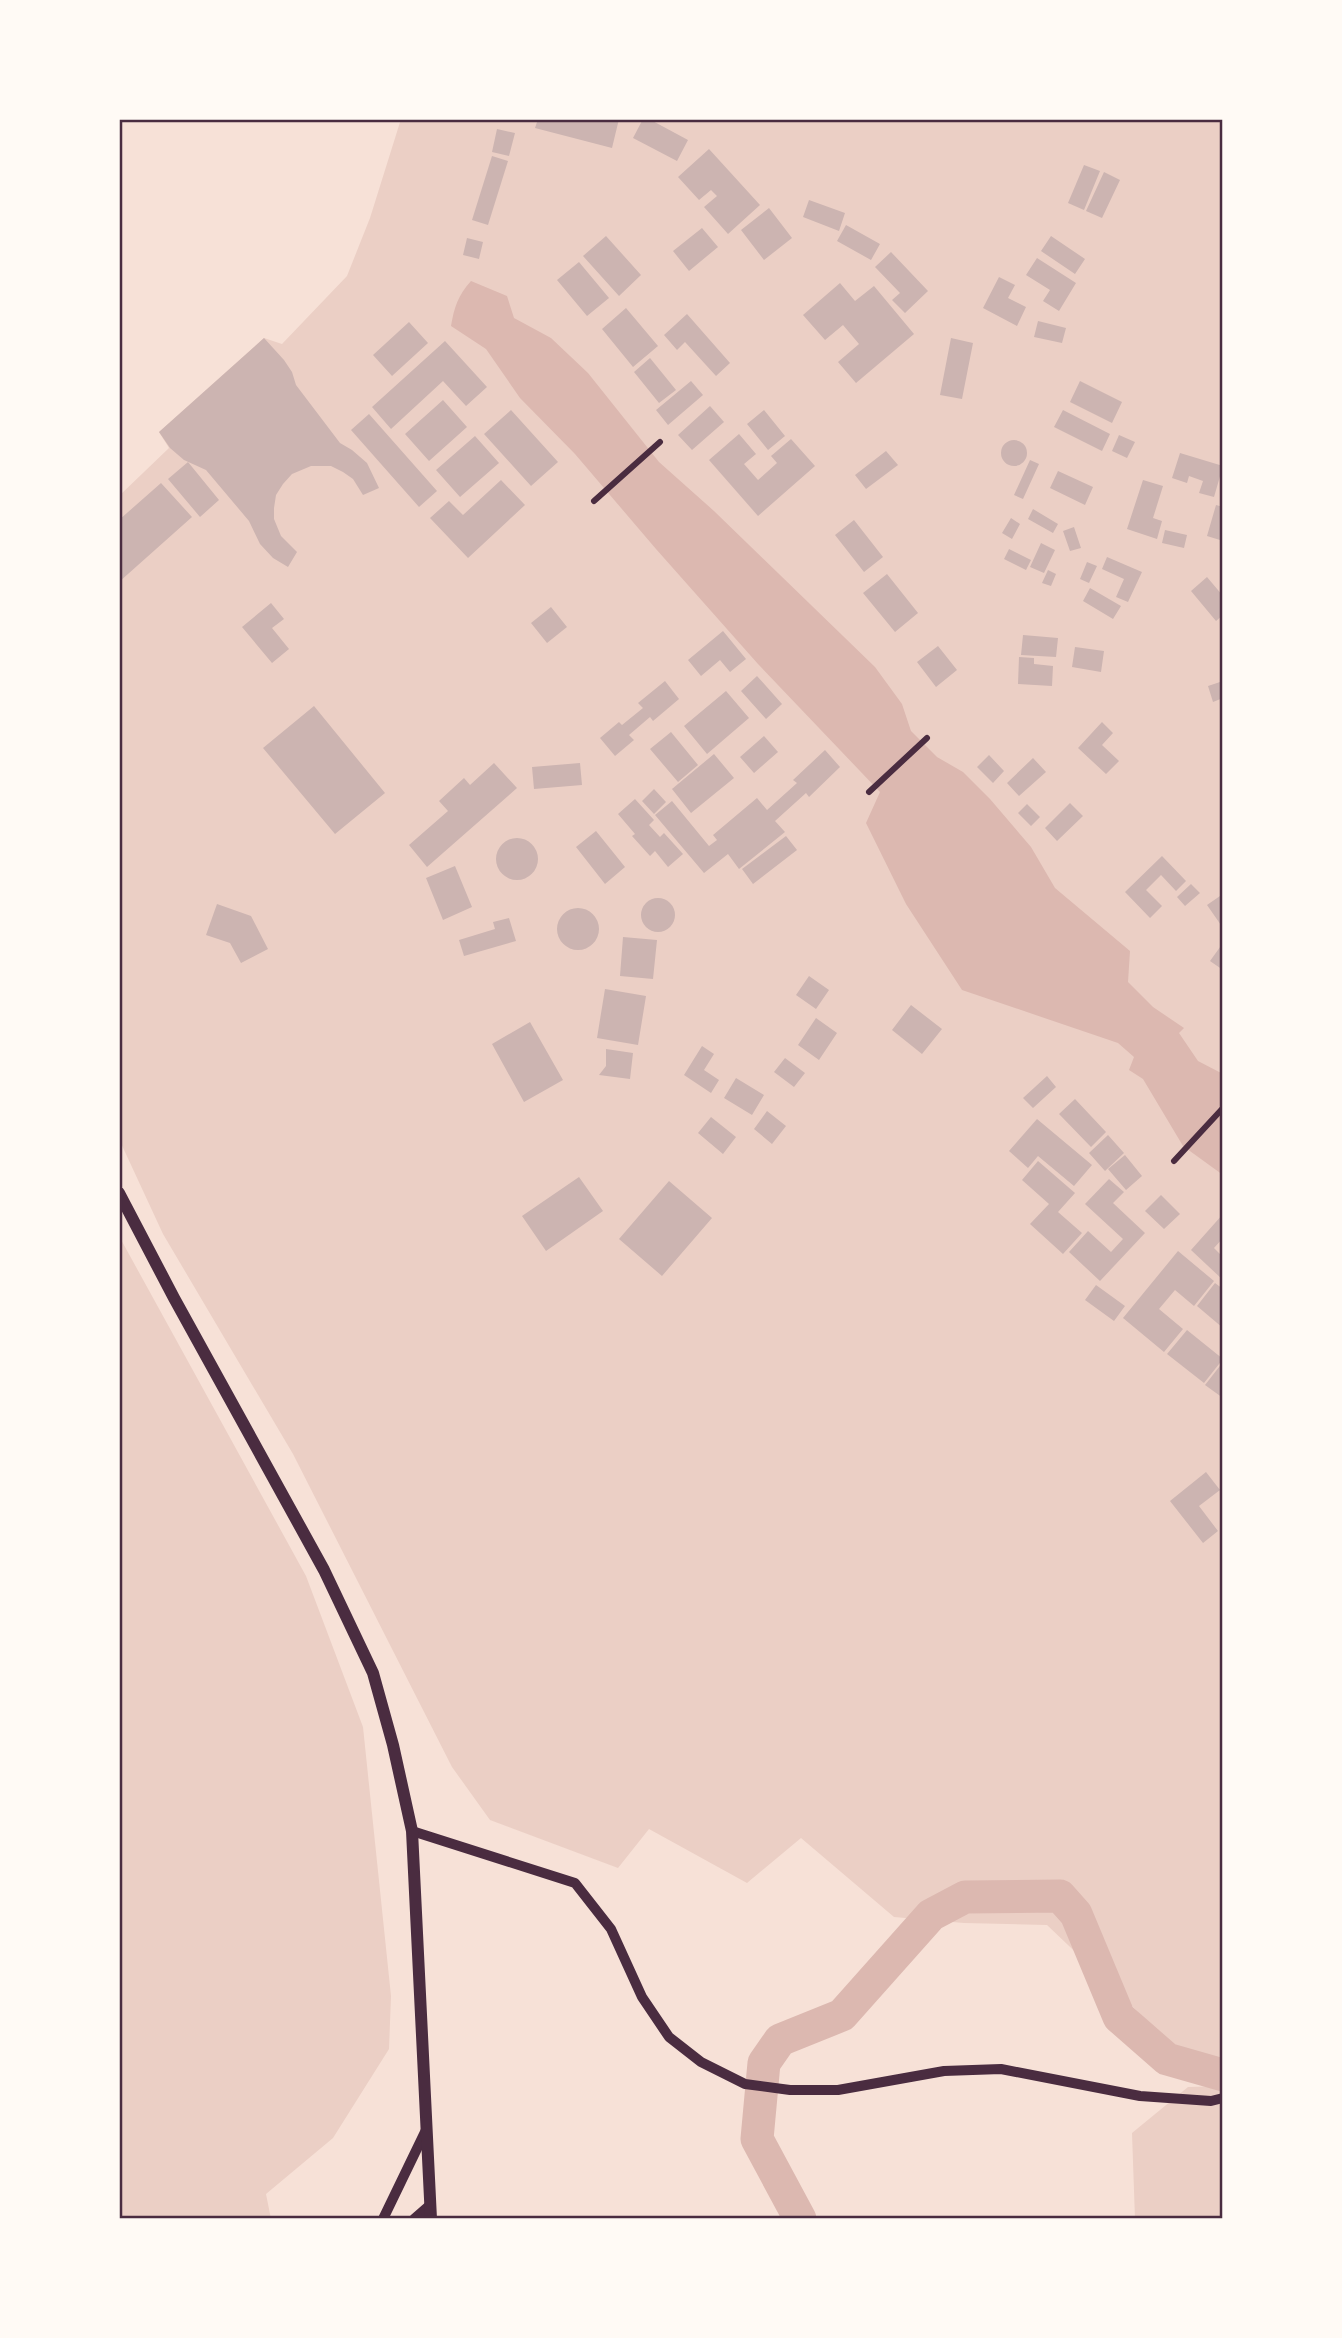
<svg xmlns="http://www.w3.org/2000/svg" width="1342" height="2338" viewBox="0 0 1342 2338" font-family="Poppins,sans-serif">
<style>
.green{fill:#ebcfc5}
.water{fill:#dcb8b0}
.lines{fill:none;stroke-linecap:round;stroke-linejoin:round}
.river{stroke:#dcb8b0;stroke-width:33}
.building{fill:#ccb4b1}
.pedestrian{stroke:#4a2c40;stroke-width:6}
.tertiary{stroke:#4a2c40;stroke-width:10}
.secondary{stroke:#4a2c40;stroke-width:12}
.neatline{fill:none;stroke:#4a2c40;stroke-width:2.5}
</style>
<rect width="100%" height="100%" fill="#f7e1d7"/>
<path class="green" d="M401,119H1223V2064L1196,2067L1047,1925L964,1923L894,1917L801,1838L747,1883L649,1829L618,1868L490,1820L452,1767L293,1454L163,1234L119,1139V496L169,448L159,432L264,338L282,344L347,276L370,218Z
M119,1236L306,1576L363,1727L391,1996L389,2049L333,2138L266,2194L271,2219H119Z
M1223,2086V2219H1135L1132,2133L1188,2087Z"/>
<path class="water" d="M471,281L507,296L514,318L551,338L588,373L659,462L714,511L875,667L902,704L911,731L937,757L963,772L990,799L1031,847L1055,888L1130,951L1128,982L1153,1007L1184,1028L1179,1033L1198,1061L1223,1074V1175L1183,1146L1143,1079L1129,1070L1134,1057L1118,1043L962,990L906,904L866,823L880,792L758,664L656,549L575,454L520,398L486,349L451,326C454,308 458,295 471,281Z"/>
<g class="lines">
<path class="river" d="M800,2219L757,2139L764,2063L780,2040L842,2015L931,1915L965,1897L1060,1896L1076,1914L1119,2017L1167,2059L1223,2075"/>
</g>
<path class="building" d="M538,119H619L612,148L535,128Z
M643,119H649L688,140L677,161L633,138Z
M497,129L515,133L509,156L492,152Z
M709,149L760,205L728,234L704,207L717,196L711,190L699,200L678,177Z
M492,156L508,161L488,225L472,220Z
M1084,165L1100,171L1084,210L1068,203Z
M1104,172L1120,180L1102,218L1086,211Z
M809,200L845,213L839,231L803,217Z
M769,208L792,238L764,260L741,230Z
M846,225L880,244L871,260L837,241Z
M702,228L718,247L689,271L673,251Z
M606,236L641,275L619,296L583,256Z
M1051,236L1085,259L1075,274L1041,251Z
M467,238L483,242L479,259L463,255Z
M891,252L928,291L905,313L892,300L900,293L875,267Z
M1037,258L1076,283L1059,311L1043,301L1050,290L1026,275Z
M579,262L609,298L587,316L557,280Z
M999,277L1015,285L1008,298L1026,307L1017,326L983,308Z
M840,283L855,301L874,286L914,334L856,383L838,362L859,344L843,325L825,340L803,315Z
M626,308L658,346L633,367L602,329Z
M687,314L730,363L716,376L685,342L677,350L664,335Z
M1038,321L1066,328L1062,343L1034,337Z
M409,322L428,343L392,376L373,355Z
M264,338L284,360L292,372L296,385L340,443L352,450L367,463L379,488L363,495L353,479L343,472L331,466H311L292,474L283,484L276,495L274,508V519L281,536L297,552L288,567L273,558L260,544L249,521L206,470L184,460L170,448L159,432Z
M951,338L973,343L962,399L940,395Z
M445,341L487,387L466,406L443,381L391,429L372,407Z
M650,358L676,390L659,403L634,372Z
M691,381L703,395L668,425L656,410Z
M1080,381L1122,402L1112,423L1070,402Z
M443,400L467,427L429,461L405,434Z
M710,406L724,422L692,450L678,435Z
M511,410L558,462L531,486L484,434Z
M764,410L785,436L768,450L747,424Z
M1063,410L1110,434L1102,451L1054,427Z
M369,414L437,491L419,507L351,430Z
M739,434L756,454L744,464L758,480L777,463L771,456L791,439L815,466L758,516L709,460Z
M1119,435L1135,442L1127,458L1112,451Z
M475,436L499,463L460,497L436,470Z
M1001 453a13 13 0 1 1 26 0a13 13 0 1 1-26 0Z
M886,451L898,465L866,489L855,475Z
M1180,453L1223,466L1214,497L1199,493L1203,481L1189,476L1187,483L1172,478Z
M1030,460L1039,464L1023,499L1014,495Z
M188,462L219,500L200,517L168,479Z
M1058,471L1093,487L1085,505L1050,488Z
M501,480L525,505L468,558L430,518L449,501L463,515Z
M1143,480L1163,486L1153,518L1162,521L1157,539L1127,529Z
M161,483L192,517L119,582V520Z
M1216,505L1223,507V531L1220,540L1207,536Z
M1033,509L1058,524L1053,533L1028,519Z
M1011,518L1020,524L1012,539L1002,533Z
M854,520L883,557L864,572L835,535Z
M1074,527L1081,548L1070,551L1063,531Z
M1165,530L1187,535L1184,548L1162,543Z
M1041,543L1055,550L1044,573L1030,567Z
M1009,549L1031,560L1026,570L1004,559Z
M1107,557L1142,572L1128,602L1116,597L1124,579L1102,569Z
M1087,562L1097,566L1089,583L1080,579Z
M1048,570L1056,574L1051,586L1042,583Z
M887,574L918,613L895,632L863,593Z
M1207,577L1223,596V615L1216,621L1191,591Z
M1090,588L1121,606L1113,619L1083,601Z
M271,603L284,619L272,628L289,649L272,663L242,627Z
M551,607L567,627L547,643L531,623Z
M723,631L746,659L730,672L720,660L701,676L688,660Z
M1023,635L1058,638L1056,657L1021,655Z
M938,646L957,670L936,687L917,662Z
M1075,647L1104,651L1101,672L1072,667Z
M1019,657L1034,658V664L1053,666L1052,686L1018,684Z
M757,676L782,704L766,719L741,691Z
M665,681L679,699L653,721L650,717L629,735L634,740L615,756L600,738L619,722L622,725L643,708L638,703Z
M1223,681V698L1213,702L1208,686Z
M726,691L749,718L707,754L684,726Z
M314,706L385,793L335,834L263,748Z
M1102,722L1113,733L1102,745L1119,761L1106,774L1078,748Z
M671,732L698,765L678,782L650,749Z
M764,736L778,752L754,773L740,757Z
M825,750L840,767L809,797L806,793L775,821L785,832L739,869L728,854L704,873L655,815L672,801L709,846L717,840L713,835L757,798L767,810L797,783L793,780Z
M714,754L734,778L691,813L672,789Z
M989,755L1004,771L993,783L977,767Z
M1033,758L1046,772L1019,796L1007,783Z
M494,763L517,788L427,867L409,845L448,811L439,801L464,778L470,785Z
M580,763L582,785L534,789L532,767Z
M654,789L666,802L654,814L642,801Z
M635,799L654,820L649,825L660,837L664,833L683,854L668,867L655,851L650,856L632,836L635,834L618,814Z
M1070,803L1083,816L1057,841L1045,828Z
M1027,804L1040,817L1031,826L1018,813Z
M596,831L625,867L605,884L576,847Z
M786,836L797,850L753,884L742,869Z
M496 859a21 21 0 1 1 42 0a21 21 0 1 1-42 0Z
M1162,856L1186,881L1176,891L1161,875L1146,890L1162,906L1150,918L1125,892Z
M455,866L472,907L443,920L426,878Z
M1191,884L1200,893L1185,906L1177,897Z
M1220,896L1223,900V928L1207,905Z
M641 915a17 17 0 1 1 34 0a17 17 0 1 1-34 0Z
M217,904L251,916L268,949L241,963L230,943L206,935Z
M557 929a21 21 0 1 1 42 0a21 21 0 1 1-42 0Z
M509,918L516,941L464,956L459,940L495,929L493,922Z
M623,937L657,940L653,979L620,976Z
M1223,943V970L1210,961Z
M809,976L829,990L816,1009L796,995Z
M605,989L646,996L638,1045L597,1038Z
M911,1005L942,1029L922,1054L892,1030Z
M816,1018L837,1033L819,1060L798,1045Z
M530,1022L563,1080L524,1102L492,1044Z
M702,1046L714,1054L704,1070L719,1080L711,1093L684,1075Z
M606,1049L633,1053L630,1079L599,1075L606,1066Z
M785,1058L805,1073L794,1087L774,1072Z
M1047,1076L1056,1087L1033,1108L1023,1098Z
M736,1078L764,1095L752,1115L724,1098Z
M1075,1099L1106,1132L1091,1147L1059,1114Z
M767,1111L786,1126L772,1144L754,1129Z
M711,1117L736,1137L723,1154L698,1133Z
M1037,1119L1092,1165L1074,1186L1038,1156L1028,1168L1009,1151Z
M1108,1135L1124,1153L1105,1171L1089,1153Z
M1125,1155L1142,1176L1126,1190L1108,1169Z
M1038,1161L1075,1193L1058,1212L1082,1233L1063,1254L1030,1224L1049,1204L1022,1180Z
M579,1177L603,1211L546,1251L522,1216Z
M1109,1179L1124,1192L1113,1203L1145,1233L1100,1281L1069,1252L1088,1231L1111,1252L1123,1239L1085,1204Z
M669,1181L712,1218L662,1276L619,1239Z
M1161,1195L1180,1214L1164,1229L1145,1211Z
M1223,1214V1238L1214,1248L1223,1257V1280L1191,1250Z
M1178,1251L1214,1281L1194,1306L1175,1290L1159,1309L1183,1329L1164,1352L1123,1318Z
M1215,1283L1223,1289V1328L1197,1306Z
M1096,1285L1125,1306L1114,1321L1085,1300Z
M1187,1330L1223,1359L1204,1383L1167,1354Z
M1223,1362V1398L1205,1385Z
M1206,1472L1220,1490L1199,1506L1218,1531L1203,1543L1170,1501Z"/>
<g class="lines">
<path class="pedestrian" d="M594,501L660,442
M869,792L927,738
M1174,1161L1223,1108"/>
<path class="tertiary" d="M412,1831L575,1883L611,1929L642,1997L669,2037L701,2062L745,2084L790,2090H838L944,2071L1001,2069L1140,2096L1211,2101L1223,2098
M383,2219L426,2130
M414,2219L430,2205"/>
<path class="secondary" d="M119,1193L174,1298L324,1570L373,1673L393,1745L412,1831L431,2219"/>
</g>
<rect width="1342" height="2338" fill="none" stroke="#fffaf5" stroke-width="242"/>
<rect x="121" y="121" width="1100" height="2096" class="neatline"/>
</svg>
